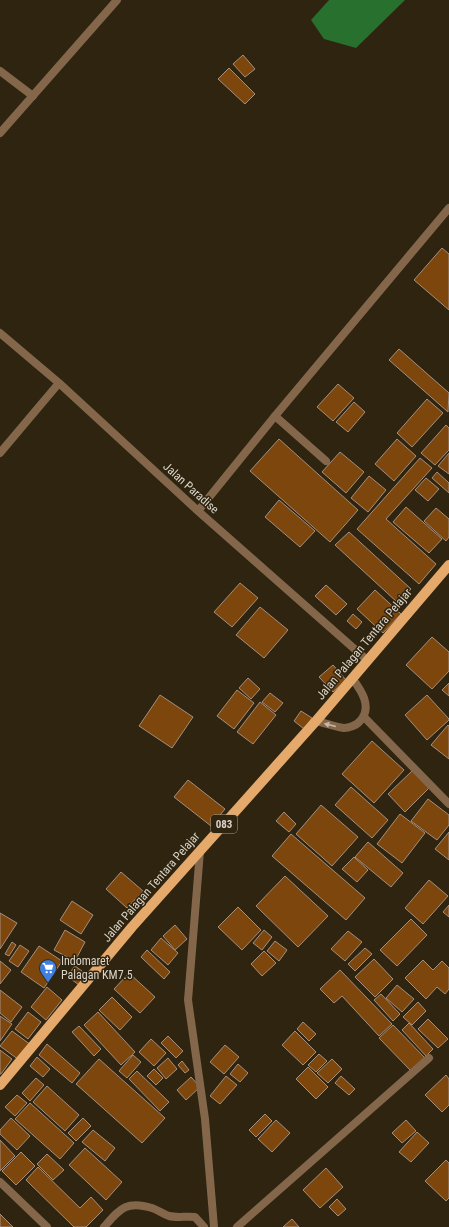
<svg xmlns="http://www.w3.org/2000/svg" width="449" height="1227" viewBox="0 0 449 1227" font-family="'Roboto Condensed',sans-serif">
<style>
.forest{fill:#27702d}
.building{fill:#7c460c;stroke:#a58f7e}
.lines{fill:none;stroke-linecap:round;stroke-linejoin:round}
.service{stroke:#84674b;stroke-width:8}
.minor{stroke:#84674b;stroke-width:8}
.primary{stroke:#e4a96b;stroke-width:10}
.oneway{fill:#c5b9a9}
.labels{text-anchor:middle;dominant-baseline:central;stroke-width:3;stroke-linejoin:round;paint-order:stroke}
.shield{fill:#2e2410;stroke:#a79f91;stroke-width:1}
.shield-label{font-size:11px;font-weight:bold;fill:#dbd4c8}
.street-label{font-size:12px;fill:#dbd4c8;stroke:#2e2410}
.poi-label{font-size:12px;fill:#dbd4c8;stroke:#2e2410;text-anchor:start}
</style>
<rect width="100%" height="100%" fill="#2e2410"/>
<path class="forest" d="M329,0H405L356,48L324,39L311,20Z"/>
<path class="building" d="M243,55L255,69L245,77L233,64Z
M229,68L255,94L245,104L218,79Z
M442,248L449,254V310L414,280Z
M399,349L449,393L448,412L389,360Z
M338,384L354,398L333,421L317,407Z
M427,399L443,413L412,447L397,433Z
M354,402L365,412L348,432L336,422Z
M446,425L449,428V450L435,465L421,453Z
M279,439L358,510L330,542L250,471Z
M397,439L416,456L394,481L375,464Z
M340,452L364,472L346,493L322,472Z
M449,453V474L438,466Z
M420,458L432,468L386,519L436,564L419,584L357,529Z
M437,472L449,483V493L432,478Z
M369,476L386,490L368,512L351,498Z
M426,478L439,489L428,501L415,490Z
M279,500L315,531L300,547L265,517Z
M406,507L442,539L429,553L393,522Z
M436,508L449,519V537L446,541L424,521Z
M349,532L411,589L398,603L335,545Z
M240,583L258,598L232,627L214,612Z
M326,585L347,604L336,615L315,596Z
M375,590L401,614L383,633L357,609Z
M260,607L288,630L264,658L236,635Z
M353,614L362,622L356,629L347,621Z
M432,637L449,652V671L432,689L406,665Z
M333,665L346,680L333,692L319,677Z
M248,678L260,689L251,699L239,688Z
M449,683V696L442,690Z
M237,690L254,703L234,729L217,716Z
M270,693L283,703L275,712L262,702Z
M160,695L193,717L172,748L139,726Z
M427,695L449,719V720L427,740L405,715Z
M260,702L276,715L253,744L237,732Z
M301,711L312,718L304,729L294,721Z
M448,725L449,726V759L431,745Z
M372,741L404,770L374,803L342,774Z
M412,771L429,788L405,812L388,794Z
M188,780L225,809L211,826L174,797Z
M351,787L388,820L372,838L335,805Z
M428,799L449,815V825L437,840L411,821Z
M321,805L358,837L332,866L296,834Z
M284,812L296,824L289,832L276,821Z
M400,814L425,833L402,863L377,844Z
M449,832V860L435,849Z
M291,834L365,898L346,920L272,856Z
M368,842L403,873L391,887L355,857Z
M354,857L368,870L357,882L342,869Z
M121,872L143,891L127,908L106,889Z
M285,876L328,916L298,947L256,906Z
M429,880L448,896L423,924L405,908Z
M72,901L93,915L81,934L60,920Z
M449,905V917L443,912Z
M238,907L261,930L242,950L218,927Z
M0,913L17,923L0,949Z
M411,919L427,935L397,966L380,950Z
M175,925L187,939L175,950L163,936Z
M65,930L85,942L75,961L54,950Z
M264,930L272,937L262,950L253,943Z
M348,931L362,942L345,961L331,949Z
M161,938L178,953L168,965L151,950Z
M275,941L287,950L279,961L267,951Z
M12,942L16,945L9,956L5,954Z
M20,945L29,951L18,967L9,961Z
M39,946L62,961L44,988L21,972Z
M365,948L372,954L355,971L348,964Z
M147,950L170,972L164,979L141,957Z
M264,951L276,963L262,976L251,964Z
M374,959L393,979L375,997L355,977Z
M423,960L433,970L442,961L449,968V989L445,994L437,987L426,999L405,978Z
M0,961L11,970L0,984Z
M75,966L86,974L79,985L67,976Z
M340,970L392,1024L379,1036L342,996L334,1003L320,989Z
M129,973L155,997L140,1013L114,989Z
M397,985L414,999L402,1012L386,998Z
M47,987L62,1000L46,1020L31,1007Z
M0,990L22,1007L11,1022L0,1013Z
M381,994L400,1014L393,1021L374,1000Z
M112,997L132,1017L120,1030L99,1010Z
M418,1002L426,1011L412,1025L403,1017Z
M28,1012L41,1022L28,1039L15,1029Z
M98,1012L135,1052L121,1065L84,1025Z
M0,1016L12,1024L0,1041Z
M428,1019L448,1039L438,1048L418,1029Z
M303,1022L316,1034L309,1041L297,1029Z
M409,1023L433,1049L426,1056L402,1030Z
M393,1025L425,1058L411,1071L379,1038Z
M79,1026L101,1049L94,1056L72,1032Z
M12,1031L31,1045L19,1060L0,1046Z
M295,1031L316,1052L303,1065L282,1045Z
M168,1036L183,1051L176,1058L161,1043Z
M151,1039L166,1053L154,1066L139,1052Z
M47,1044L80,1073L72,1083L39,1055Z
M225,1045L239,1057L224,1074L210,1062Z
M0,1050L12,1059L1,1074H0Z
M319,1054L327,1061L316,1072L308,1065Z
M133,1055L141,1062L127,1078L119,1071Z
M37,1057L50,1069L43,1077L30,1066Z
M168,1058L177,1069L166,1079L157,1068Z
M99,1059L165,1118L142,1143L76,1084Z
M332,1059L342,1069L328,1083L317,1073Z
M182,1061L189,1070L185,1073L178,1065Z
M238,1064L248,1073L240,1082L230,1074Z
M308,1067L328,1087L316,1099L296,1079Z
M154,1069L163,1078L156,1085L147,1076Z
M137,1071L169,1102L160,1111L129,1079Z
M446,1075L449,1079V1105L442,1112L425,1095Z
M226,1076L237,1085L220,1104L210,1096Z
M341,1076L355,1089L349,1095L335,1083Z
M191,1077L200,1087L186,1100L177,1090Z
M36,1078L44,1085L30,1101L22,1093Z
M47,1086L79,1115L65,1131L33,1102Z
M17,1095L27,1103L15,1116L5,1107Z
M30,1103L74,1143L60,1159L15,1119Z
M265,1114L272,1121L256,1137L249,1130Z
M11,1118L30,1136L17,1150L0,1134V1130Z
M83,1118L91,1126L76,1141L68,1133Z
M276,1120L290,1133L272,1152L258,1139Z
M406,1120L416,1131L402,1143L392,1133Z
M93,1130L115,1148L105,1161L82,1142Z
M417,1132L429,1143L411,1162L399,1152Z
M0,1140L15,1156L0,1171Z
M85,1148L122,1182L106,1200L69,1165Z
M21,1152L35,1166L16,1185L2,1171Z
M47,1154L64,1170L53,1180L37,1164Z
M446,1160L449,1163V1198L446,1201L425,1181Z
M38,1167L80,1208L91,1197L103,1210L86,1227H74L26,1180Z
M326,1168L343,1187L320,1208L303,1190Z
M337,1199L346,1209L338,1216L329,1207Z
M0,1214L13,1227H0Z
M292,1219L299,1227H283Z"/>
<g class="lines">
<path class="service" d="M0,71L33,96
M275,416L326,461
M0,1182L47,1227
M104,1227C120,1209 126,1200 152,1208C158,1210 163,1214 169,1216C177,1218 187,1216 195,1217L204,1227"/>
<path class="minor" d="M0,133L117,0
M0,333L59,383L198,511L367,660
M0,453L59,383
M198,511L275,416L449,208
M364,717L449,804
M316,721C325,723 335,727 344,728C349,728 357,725 360,721C373,707 361,690 352,678
M200,851L188,1000L205,1119L214,1227
M237,1227L429,1058"/>
<path class="primary" d="M0,1085L132,927L316,721L449,565"/>
</g>
<defs><path id="oneway-solid" d="M-6-.8H1V-3.2L6.5 0L1 3.2V.8H-6Z"/></defs>
<use class="oneway" href="#oneway-solid" transform="translate(330 725) rotate(-166)"/>
<defs>
<g id="supermarket-pin" transform="scale(0.9)"><path d="M0 17L-7.5 6A9.5 9.5 0 1 1 7.5 6Z" fill="#3f7fe0" stroke="#2e2410"/><path d="M-6-5.5h2.5l.6 2H6L4.5 2H-2.5L-4.4-4H-6ZM-1.5 3.2a1.3 1.3 0 1 0 .1 0ZM3 3.2a1.3 1.3 0 1 0 .1 0Z" fill="#fff"/></g>
</defs>
<g fill-rule="evenodd">
<use href="#supermarket-pin" x="48" y="968"/>
</g>
<g class="labels">
<rect class="shield" x="211" y="815" width="26" height="18" rx="3"/>
<g class="shield-label">
<text x="224" y="824">083</text>
</g>
<g class="street-label">
<text transform="translate(191 488) rotate(42)">Jalan Paradise</text>
<text transform="translate(364 644) rotate(-50)">Jalan Palagan Tentara Pelajar</text>
<text transform="translate(151 887) rotate(-49)">Jalan Palagan Tentara Pelajar</text>
</g>
<g class="poi-label">
<text x="61" y="961">Indomaret<tspan x="61" dy="14">Palagan KM7.5</tspan></text>
</g>
</g>
</svg>
